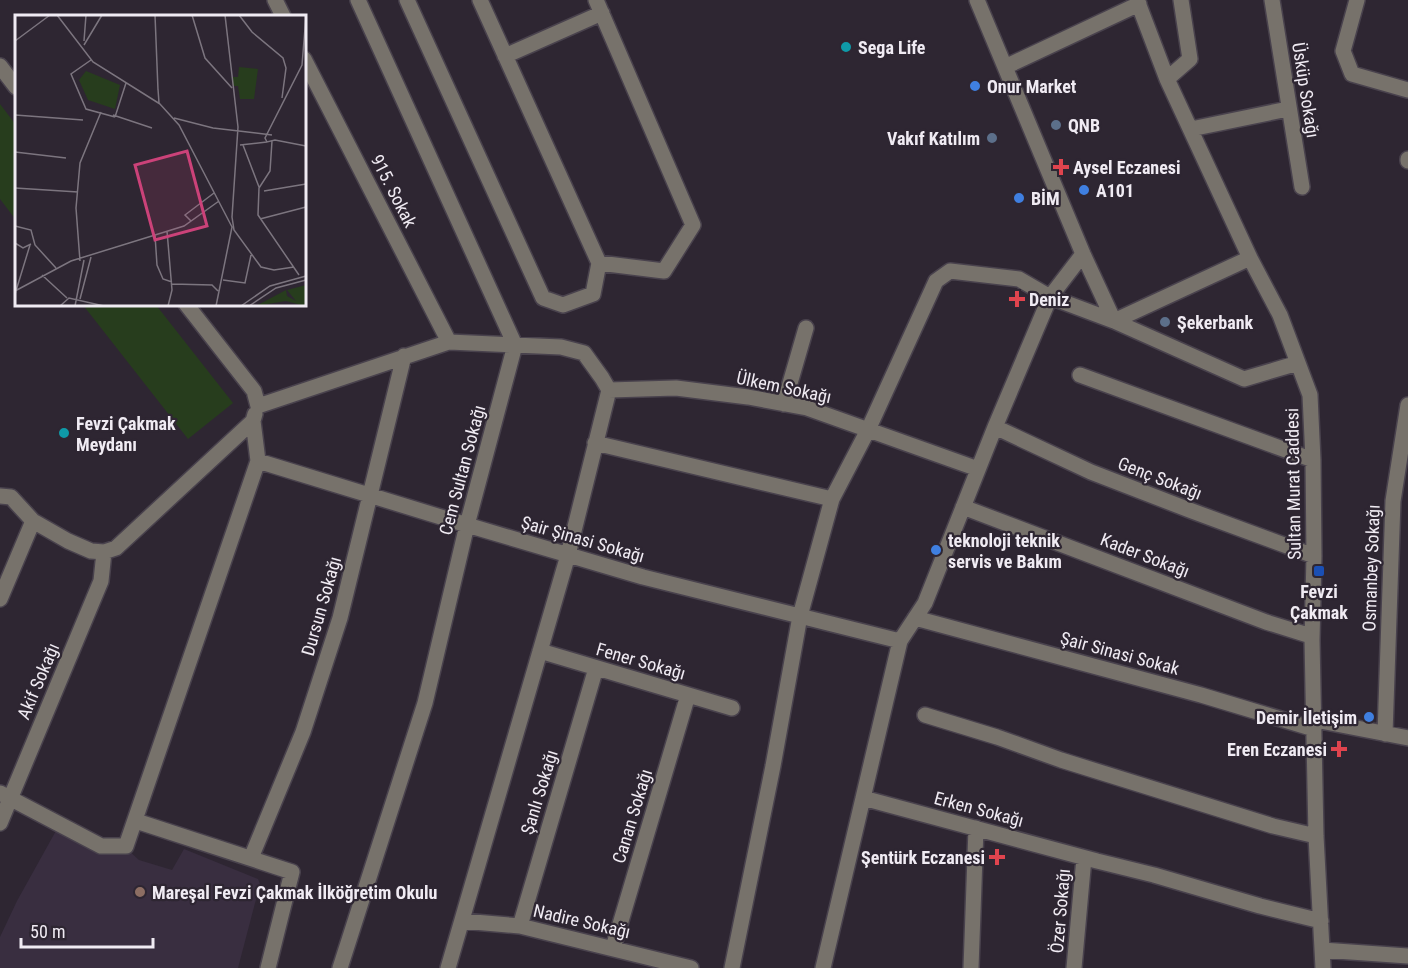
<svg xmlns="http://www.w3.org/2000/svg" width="1408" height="968" viewBox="0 0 1408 968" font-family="'Roboto Condensed',sans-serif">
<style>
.built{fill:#392e40}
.green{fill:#273d1d}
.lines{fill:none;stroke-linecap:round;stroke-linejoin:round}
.minor-casing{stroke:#49424d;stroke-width:18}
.minor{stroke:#77726b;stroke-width:15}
.culture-dot{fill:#0f9aa8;stroke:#2e2632;stroke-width:2}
.shop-dot{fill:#3f7fe0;stroke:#2e2632;stroke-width:2}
.service-dot{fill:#5c6f8a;stroke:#2e2632;stroke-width:2}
.health-dot{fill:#e0444e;stroke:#2e2632;stroke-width:2}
.transit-dot{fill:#1a4fb4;stroke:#2e2632;stroke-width:2}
.education-dot{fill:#8d6e63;stroke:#2e2632;stroke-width:2}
.labels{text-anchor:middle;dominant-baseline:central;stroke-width:4.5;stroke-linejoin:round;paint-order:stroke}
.poi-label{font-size:18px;font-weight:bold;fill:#f0ebf3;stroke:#2e2632;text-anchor:start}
.street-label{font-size:18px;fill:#f0ebf3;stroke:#2e2632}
.inset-road{fill:none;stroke:#7c757f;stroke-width:1.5}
.view{fill:#cb4279;fill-opacity:0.15;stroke:#cb4279;stroke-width:3}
.inset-edge{fill:none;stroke:#f0ebf3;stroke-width:3}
</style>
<rect width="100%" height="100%" fill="#2e2632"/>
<path class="built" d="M57,829L128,850L139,860L172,870L184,849L258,879L260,884L238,968H0V937L17,901Z"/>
<path class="green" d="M0,104L16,125V220L0,199Z
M83,305H156L233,403L188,439Z"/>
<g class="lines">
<g class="minor-casing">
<path id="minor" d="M275,0L283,16
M407,0L543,298L563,305L593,294L599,263L480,0
M596,0L693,225L664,271L599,263
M977,0L1083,254L1114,321L1250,258
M1137,0L1167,79L1250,258L1280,315L1310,395L1313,460L1314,556L1312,640L1316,836L1323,968
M1272,0L1302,187
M1357,0L1343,51L1352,74L1408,90
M505,56L602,13
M304,59L449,342
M0,66L16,87
M1005,67L1139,4
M1167,79L1190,59L1181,0
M1191,129L1288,109
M1408,159V161
M186,304L254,391L258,406
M1080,375L1313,460
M609,390L676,388L748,397L807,408L978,469
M784,404L806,328
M258,406L449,342L561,347L584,353L602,378L609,390L568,555L448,968
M995,427L1091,472L1192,511L1314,556
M595,443L832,499
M258,461L467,525L643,577L900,641
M0,496L11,497L33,521L68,541L91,551L104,552L116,548L253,421L255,414
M963,507L1266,622L1311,636L1312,640
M0,599L33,521
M915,618L1201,695L1314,729
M540,651L732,708
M925,715L997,737L1061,760L1273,826L1316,836
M1315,720L1408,738
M1385,734L1393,501L1408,405
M0,793L101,846H126L258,461L253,421
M863,798L1097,861L1154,875L1260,906L1321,921
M136,821L292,872L268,968
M0,823L101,581L104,552
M251,858L303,732L340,618L404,356
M462,921L520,926L691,968
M520,926L596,668
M613,948L688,695
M1322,950L1408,956
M340,968L425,703L467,525L515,345L358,0
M732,968L773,766L800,616L832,499L868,430L936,281L950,271L1019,279L1050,297L1114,321L1244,379L1298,363
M823,968L900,641L925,603L995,427L1050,297L1083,254
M971,968L976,828
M1074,968L1084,858"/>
</g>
<use href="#minor" class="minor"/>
</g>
<g class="culture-dot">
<circle cx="846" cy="47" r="6"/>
<circle cx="64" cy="433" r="6"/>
</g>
<g class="shop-dot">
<circle cx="975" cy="86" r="6"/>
<circle cx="1084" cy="190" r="6"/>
<circle cx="1019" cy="198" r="6"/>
<circle cx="936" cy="550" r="6"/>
<circle cx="1369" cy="717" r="6"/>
</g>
<g class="service-dot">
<circle cx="1056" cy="125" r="6"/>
<circle cx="992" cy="138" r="6"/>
<circle cx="1165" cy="322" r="6"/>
</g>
<g class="health-dot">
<path d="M1058 158h6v6h6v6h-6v6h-6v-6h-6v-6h6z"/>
<path d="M1014 290h6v6h6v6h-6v6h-6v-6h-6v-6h6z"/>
<path d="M1336 740h6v6h6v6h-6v6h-6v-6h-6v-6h6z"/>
<path d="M994 848h6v6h6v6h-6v6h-6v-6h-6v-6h6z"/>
</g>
<rect class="transit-dot" x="1313" y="565" width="12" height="12" rx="3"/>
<circle class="education-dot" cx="140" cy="892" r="6"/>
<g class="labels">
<g class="poi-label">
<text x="858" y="47">Sega Life</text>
<text x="987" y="86">Onur Market</text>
<text x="1068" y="125">QNB</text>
<text x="980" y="138" text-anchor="end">Vakıf Katılım</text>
<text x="1073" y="167">Aysel Eczanesi</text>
<text x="1096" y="190">A101</text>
<text x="1031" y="198">BİM</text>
<text x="1029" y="299">Deniz</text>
<text x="1177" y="322">Şekerbank</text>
<text x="76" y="423">Fevzi Çakmak<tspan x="76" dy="21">Meydanı</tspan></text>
<text x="948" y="540">teknoloji teknik<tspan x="948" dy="21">servis ve Bakım</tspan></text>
<text x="1319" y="591" text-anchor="middle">Fevzi<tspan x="1319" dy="21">Çakmak</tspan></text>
<text x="1357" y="717" text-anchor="end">Demir İletişim</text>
<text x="1327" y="749" text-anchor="end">Eren Eczanesi</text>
<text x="985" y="857" text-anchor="end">Şentürk Eczanesi</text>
<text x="152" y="892">Mareşal Fevzi Çakmak İlköğretim Okulu</text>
</g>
<g class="street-label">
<text transform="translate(1306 90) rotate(81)">Üsküp Sokağı</text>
<text transform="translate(394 191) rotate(63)">915. Sokak</text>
<text transform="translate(784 387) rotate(12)">Ülkem Sokağı</text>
<text transform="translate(462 470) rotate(-75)">Cem Sultan Sokağı</text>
<text transform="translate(1160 478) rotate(21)">Genç Sokağı</text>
<text transform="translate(1293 484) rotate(-91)">Sultan Murat Caddesi</text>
<text transform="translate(583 539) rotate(16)">Şair Şinasi Sokağı</text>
<text transform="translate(1145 555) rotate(21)">Kader Sokağı</text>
<text transform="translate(1371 568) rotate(-88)">Osmanbey Sokağı</text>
<text transform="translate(321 606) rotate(-74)">Dursun Sokağı</text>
<text transform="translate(1120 653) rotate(15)">Şair Sinasi Sokak</text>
<text transform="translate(641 661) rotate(16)">Fener Sokağı</text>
<text transform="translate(38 681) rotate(-67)">Akif Sokağı</text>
<text transform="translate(539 792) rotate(-73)">Şanlı Sokağı</text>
<text transform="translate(979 809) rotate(15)">Erken Sokağı</text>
<text transform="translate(632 816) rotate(-73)">Canan Sokağı</text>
<text transform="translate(1060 911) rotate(-85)">Özer Sokağı</text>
<text transform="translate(582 921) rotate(13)">Nadire Sokağı</text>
</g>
</g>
<g transform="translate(15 15)">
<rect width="291" height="291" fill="#2e2632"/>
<path d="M224,52L243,54L239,84H225L223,71H218L217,62H223ZM71,56L105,70L100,94L73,85L64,65ZM291,270L290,291L271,286L241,291L271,275L272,281L281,286L272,275Z" fill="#273d1d"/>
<path class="inset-road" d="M42,0L78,47L145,89M140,0L143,75M177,0L190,43L217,73M210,0L223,112M224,0L237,17L268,43L271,53L267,83M291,1L287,50L250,123L252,127L260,125L291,131M0,26L35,0M69,26L71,0M69,30L87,0M76,45L56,59L71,94L100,102M143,74L144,88L164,110L217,212L201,291M0,100L68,105M98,100L137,113M100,102L111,68M159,103L198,113L257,120M223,112L217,202L219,215L246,252L259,255L279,252M257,126L255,156L244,173L243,200L284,260M225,130L252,127M228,130L244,172M0,137L51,143M0,173L63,177M249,176L291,169M245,204L291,192M176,206L170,200L199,178M0,211L16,215L20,230L41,253M152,216L157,275L153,291M140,220L142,250L148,264L157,267M0,228L8,233L16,229M65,246L61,193L65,148L86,97M27,260L52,283M208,265L230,268L236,240M157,269L197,270L203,276M0,276L56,246L169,211L204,186M0,279L15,230M65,284L76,242M45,291L54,283L89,291M60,291L69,245M226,291L255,271L291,261M234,291L261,273L291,265"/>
<path class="view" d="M172,136L192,211L140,225L120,150Z"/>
<rect width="291" height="291" class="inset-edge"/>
</g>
<path d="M21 938v9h132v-9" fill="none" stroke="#f0ebf3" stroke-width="3"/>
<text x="30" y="938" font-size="18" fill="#f0ebf3" stroke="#2e2632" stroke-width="4.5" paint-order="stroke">50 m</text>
</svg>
